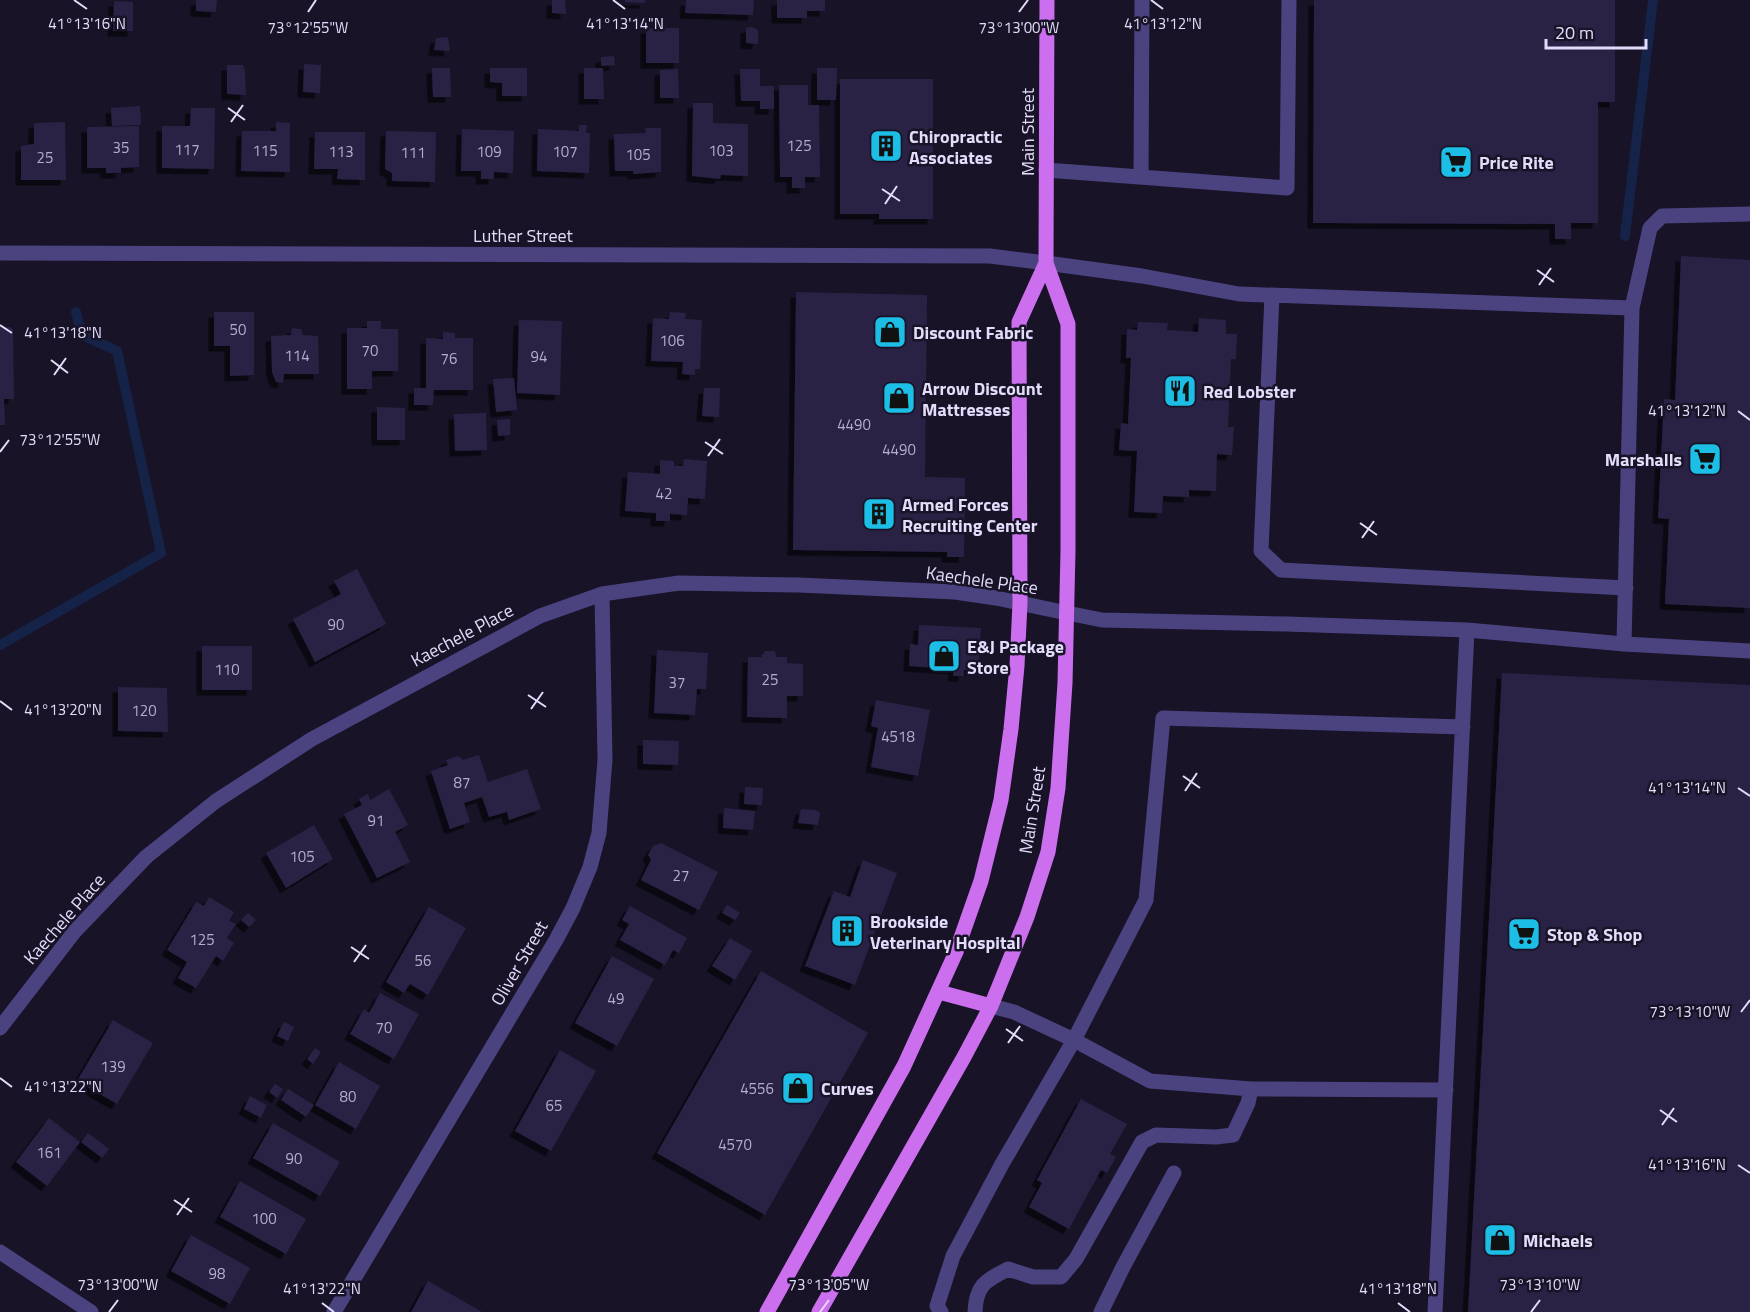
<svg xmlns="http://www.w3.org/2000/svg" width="1750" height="1312" viewBox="0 0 1750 1312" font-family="'Titillium Web',sans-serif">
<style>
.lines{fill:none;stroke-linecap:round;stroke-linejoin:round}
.stream{stroke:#152349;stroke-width:10}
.building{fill:#2c2145;filter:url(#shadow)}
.lane{stroke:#4b4380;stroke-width:15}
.street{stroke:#4b4380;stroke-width:15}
.primary{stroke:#cc6fef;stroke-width:15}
.ticks{fill:none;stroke:#e3dcfb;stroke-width:2}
.labels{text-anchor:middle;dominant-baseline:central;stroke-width:5;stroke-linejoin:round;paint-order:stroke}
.number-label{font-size:15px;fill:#b5adce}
.street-label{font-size:18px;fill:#e3dcfb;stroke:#181327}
.poi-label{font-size:18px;font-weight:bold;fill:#e3dcfb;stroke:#181327;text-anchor:start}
.ticks-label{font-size:15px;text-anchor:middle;fill:#e3dcfb;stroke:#181327;stroke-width:5;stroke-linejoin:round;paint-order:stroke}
</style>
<defs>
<filter id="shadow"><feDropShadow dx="-5.5" dy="5.5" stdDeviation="0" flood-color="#0009"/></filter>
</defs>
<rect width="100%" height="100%" fill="#181327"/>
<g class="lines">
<path class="stream" d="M1625,236L1653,0
M0,645L161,553L117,351L82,335L76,312"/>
</g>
<path class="building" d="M196,0H217L216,12L196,11Z
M552,0H565L566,14L552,13Z
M625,0H645V3L625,2Z
M686,0H754L753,15L685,13Z
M777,0H825V11H807V18H777Z
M1314,0H1615V102H1598V223H1571V239H1555V224L1313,223Z
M114,1L133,2V31H113Z
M752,27L758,30V44L746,43V28Z
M646,28H679V63H646Z
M448,37L450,51L434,50L436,38Z
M614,56L615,65L601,66V57Z
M304,64L321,65L320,93L303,92Z
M227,65H243L245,71L246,95L227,94Z
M432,68H450L451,97H433Z
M490,68H527V96H502V83L490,82Z
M584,68H603L604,99H584Z
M817,68H837L836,100H817Z
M678,69L679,98H660V70Z
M740,69H760V86H774V109H760V101H741Z
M840,79H933V219H879V214H840Z
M779,85H808V105H819L820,177H805V188H792V177H780Z
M693,103H713V123L748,124V176L721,175L720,179L692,176Z
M140,106L141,125L112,126L111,108Z
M191,108H215L214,169L162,168V126H190Z
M65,122L66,180H21V146L34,144V123Z
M276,122L290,123V172L241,171L242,131H276Z
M579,125H587L586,133H590L589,173L537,171L538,129L579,131Z
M139,126V167L121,168V173H106V168H87V127Z
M645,128H661V172L633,174V171H615L614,134L646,133Z
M462,129L514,131L513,173L494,172V179H481V171H461Z
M386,131L436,132L435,182L392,181V173L385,169Z
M315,132H365V180L337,179L338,169H314Z
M1681,256L1750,260V608L1665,604L1669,519L1658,518L1664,399L1675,400Z
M796,292L927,295L925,477L965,478L964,557H947V552L793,550Z
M214,312H254V375L230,376V346H214Z
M670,312L686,313L685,319L702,320L700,369H695V375L682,374L683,362L651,361L653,318L669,319Z
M1199,318L1226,320V334H1237L1236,359H1231L1228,427H1234L1232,455L1217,454L1216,491L1189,490V497L1163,496L1162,513L1134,512L1137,451L1119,450L1121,423L1128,424L1131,358H1126L1127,329L1137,330L1138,322L1168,323L1167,330L1198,332Z
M519,320L562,321L560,395L517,393Z
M367,321H381V329H398V371H372V389H347V328H367Z
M0,327H10L13,329L14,399H4L5,425H0Z
M292,328L301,329L303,335L318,336L319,374H284L283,383L276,382L272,372L271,336L291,335Z
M443,332L455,333V338H473V390H434L433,405H414V388H426V338L443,339Z
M514,378L517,410L496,412L493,379Z
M704,388H720L719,417L702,416Z
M377,407L405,408V440H377Z
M486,413L487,450L455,451L454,414Z
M510,419V435L498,436L497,420Z
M684,459L707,461L705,499L688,498L687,515L670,514V521H656V513L625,511L628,472L660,474V460L674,461V466H683Z
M357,569L386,624L315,662L293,619L341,594L334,581Z
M919,625L981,628L978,670H964V676H953L954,669L909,666L910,644L918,645Z
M202,646H252V690H202Z
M657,650L708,653L706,689H697L695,715L654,713Z
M765,651H775L776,657H787V663L803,664V696H787V718L747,717L748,657H761Z
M1502,673L1750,685V1312H1468Z
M118,687L167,688L168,732L118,731Z
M876,700L930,710L918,776L871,767L878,728L871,726Z
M643,740L679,741L678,765L643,764Z
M479,755L488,782L527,769L541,809L509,820L507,812L489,817L482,797L464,803L470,822L450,829L431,771L448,765L446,760L458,756L463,760Z
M745,787L763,788L762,805L744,804Z
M389,789L408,825L395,832L410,862L377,878L344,814L362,805L359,799L368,794L370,800Z
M724,808L755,811L753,830L723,828Z
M801,809L816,810L820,813L818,825L798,823Z
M314,825L333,859L286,888L266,853Z
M661,843L718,872L699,910L641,880L651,860L648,855L653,846Z
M863,860L897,873L855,985L805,966L834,891L850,897Z
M209,897L234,912L229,921L236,924L227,938L234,943L223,961L216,956L196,988L178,978L187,962L167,950L196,902L204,906Z
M727,905L740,913L735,920L722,913Z
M630,906L687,938L679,953L673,950L665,965L620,940L629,924L622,920Z
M429,907L466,928L428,995L410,984L404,993L386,982Z
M248,913L256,920L249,927L241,920Z
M730,938L752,951L735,980L712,966Z
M612,956L654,979L617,1046L575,1023Z
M761,971L868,1033L765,1215L657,1153Z
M380,993L419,1014L394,1059L350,1034L364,1009L369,1013Z
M113,1020L153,1043L117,1104L77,1081Z
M284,1022L294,1027L288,1041L277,1036Z
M315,1048L321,1052L313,1064L307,1059Z
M560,1050L596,1071L551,1151L515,1131Z
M339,1062L380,1086L356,1129L315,1105Z
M275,1084L283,1089L277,1098L269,1092Z
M288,1089L314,1105L306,1117L281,1100Z
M250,1096L267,1105L261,1118L244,1109Z
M1081,1099L1127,1124L1110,1154L1116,1157L1107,1173L1101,1170L1069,1229L1029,1207L1042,1183L1037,1180Z
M49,1118L80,1142L47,1186L16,1162Z
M273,1123L340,1162L320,1196L253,1158Z
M88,1133L109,1149L102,1158L81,1142Z
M240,1181L306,1219L286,1254L220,1217Z
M191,1235L250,1268L230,1304L171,1271Z
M428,1281L482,1312H411Z"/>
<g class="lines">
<path class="lane" d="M1046,170L1287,188L1289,0
M1141,177L1142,0
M1046,263L1142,276L1239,294L1632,308L1624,644
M1272,295L1261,551L1281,570L1626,588
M1632,308L1650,228L1662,216L1750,214
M1067,613L1102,620L1286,624L1467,630L1624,644L1750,651
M991,1006L1014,1012L1074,1040L1150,1081L1251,1089L1446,1090
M941,1312L937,1306L953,1256L1002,1164L1074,1040L1146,900L1163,718L1463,727
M975,1312C976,1285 985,1281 1008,1269L1033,1277H1061L1076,1259L1142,1142L1156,1135L1216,1137L1233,1135L1248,1103L1251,1089
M1101,1312L1123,1267L1174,1173
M1435,1312L1467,630"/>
<path class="street" d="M0,253L990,256L1046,263
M0,1028L75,931L146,857L216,801L312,739L540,616L602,594L679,583L799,585L955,592L996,598L1067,613
M0,1252L91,1312
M334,1312L556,940L573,908L590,867L599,833L605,760L602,594"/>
<path class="primary" d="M939,992L991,1006
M767,1312L904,1066L956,952L981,881L1001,800L1011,729L1017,666L1020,603L1019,322L1046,263
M819,1312L964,1057L991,1006L1027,917L1048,852L1058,788L1065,683L1068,551V324L1046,263L1047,0"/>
</g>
<path class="ticks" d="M74,0L87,9M613,0L625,9M1151,0L1163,9M308,12L316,0M1019,12L1028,0M228,108L245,120M231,122L243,105M882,189L900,201M885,204L897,186M1537,270L1554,282M1539,285L1551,268M0,325L12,333M51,360L68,373M54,375L66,358M1738,411L1750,420M705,442L723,454M0,452L9,440M708,456L720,439M1360,523L1377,535M1362,538L1374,521M528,695L546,707M0,701L12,710M531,709L543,692M1183,776L1200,788M1738,788L1750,796M1185,791L1197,773M351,947L369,959M354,962L366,945M1741,1012L1750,1000M1006,1029L1023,1041M1008,1043L1020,1026M0,1078L12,1087M1660,1110L1677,1122M1662,1125L1674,1108M1738,1165L1750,1173M174,1200L192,1212M177,1215L189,1198M322,1303L334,1312M1398,1303L1410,1312M109,1312L118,1300M820,1312L829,1300M1531,1312L1540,1300"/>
<defs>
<g id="building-square" transform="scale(1.725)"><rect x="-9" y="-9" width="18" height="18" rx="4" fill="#1dbee6" stroke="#181327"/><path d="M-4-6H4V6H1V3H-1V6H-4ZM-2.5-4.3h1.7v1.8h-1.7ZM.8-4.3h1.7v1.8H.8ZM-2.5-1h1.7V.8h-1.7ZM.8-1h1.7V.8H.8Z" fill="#111"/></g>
<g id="supermarket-square" transform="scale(1.725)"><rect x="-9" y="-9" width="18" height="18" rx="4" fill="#1dbee6" stroke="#181327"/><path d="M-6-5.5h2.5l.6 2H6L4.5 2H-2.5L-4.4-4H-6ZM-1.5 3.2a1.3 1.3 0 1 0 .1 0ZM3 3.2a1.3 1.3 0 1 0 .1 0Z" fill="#111"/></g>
<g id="shop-square" transform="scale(1.725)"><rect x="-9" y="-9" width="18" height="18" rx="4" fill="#1dbee6" stroke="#181327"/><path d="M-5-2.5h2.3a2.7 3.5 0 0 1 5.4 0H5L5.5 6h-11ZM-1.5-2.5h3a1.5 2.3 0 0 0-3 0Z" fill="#111"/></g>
<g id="restaurant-square" transform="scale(1.725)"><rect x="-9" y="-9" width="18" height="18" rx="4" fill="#1dbee6" stroke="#181327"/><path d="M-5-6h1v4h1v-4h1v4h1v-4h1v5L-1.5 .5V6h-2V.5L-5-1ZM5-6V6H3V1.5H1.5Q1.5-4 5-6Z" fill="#111"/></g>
</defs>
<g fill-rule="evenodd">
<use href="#building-square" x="886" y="146"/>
<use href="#supermarket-square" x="1456" y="162"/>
<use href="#shop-square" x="890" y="332"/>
<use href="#restaurant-square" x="1180" y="391"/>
<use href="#shop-square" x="899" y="398"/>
<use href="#supermarket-square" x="1705" y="459"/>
<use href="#building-square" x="879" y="514"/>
<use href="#shop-square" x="944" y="656"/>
<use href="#building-square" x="847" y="931"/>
<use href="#supermarket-square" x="1524" y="934"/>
<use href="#shop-square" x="798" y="1088"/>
<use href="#shop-square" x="1500" y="1240"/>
</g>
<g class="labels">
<g class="number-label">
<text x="799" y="145">125</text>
<text x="121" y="147">35</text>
<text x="187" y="149">117</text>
<text x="265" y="150">115</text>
<text x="721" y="150">103</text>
<text x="341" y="151">113</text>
<text x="489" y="151">109</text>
<text x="565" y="151">107</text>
<text x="413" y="152">111</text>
<text x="638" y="154">105</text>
<text x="45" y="157">25</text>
<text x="238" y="329">50</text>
<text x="672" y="340">106</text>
<text x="370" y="350">70</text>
<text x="297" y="355">114</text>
<text x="539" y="356">94</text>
<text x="449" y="358">76</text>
<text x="854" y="424">4490</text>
<text x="899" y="449">4490</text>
<text x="664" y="493">42</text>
<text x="336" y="624">90</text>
<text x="227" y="669">110</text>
<text x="770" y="679">25</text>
<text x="677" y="682">37</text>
<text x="144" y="710">120</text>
<text x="898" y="736">4518</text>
<text x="462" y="782">87</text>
<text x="376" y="820">91</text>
<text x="302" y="856">105</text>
<text x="681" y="875">27</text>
<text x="202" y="939">125</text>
<text x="423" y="960">56</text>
<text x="616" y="998">49</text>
<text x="384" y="1027">70</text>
<text x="113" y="1066">139</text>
<text x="757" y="1088">4556</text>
<text x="348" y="1096">80</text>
<text x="554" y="1105">65</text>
<text x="735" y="1144">4570</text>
<text x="49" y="1152">161</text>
<text x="294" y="1158">90</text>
<text x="264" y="1218">100</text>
<text x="217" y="1273">98</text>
</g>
<g class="street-label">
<text transform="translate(1027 132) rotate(-90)">Main Street</text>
<text x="523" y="235">Luther Street</text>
<text transform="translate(982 580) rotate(8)">Kaechele Place</text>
<text transform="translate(462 635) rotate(-28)">Kaechele Place</text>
<text transform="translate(1032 810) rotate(-81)">Main Street</text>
<text transform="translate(64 919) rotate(-49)">Kaechele Place</text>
<text transform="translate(519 963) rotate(-60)">Oliver Street</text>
</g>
<g class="poi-label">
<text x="909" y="136">Chiropractic<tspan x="909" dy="21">Associates</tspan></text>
<text x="1479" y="162">Price Rite</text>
<text x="913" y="332">Discount Fabric</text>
<text x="922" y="388">Arrow Discount<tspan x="922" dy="21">Mattresses</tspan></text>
<text x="1203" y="391">Red Lobster</text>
<text x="1682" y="459" text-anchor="end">Marshalls</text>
<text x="902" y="504">Armed Forces<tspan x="902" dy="21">Recruiting Center</tspan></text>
<text x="967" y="646">E&amp;J Package<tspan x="967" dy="21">Store</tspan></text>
<text x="870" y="921">Brookside<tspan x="870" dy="21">Veterinary Hospital</tspan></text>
<text x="1547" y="934">Stop &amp; Shop</text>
<text x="821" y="1088">Curves</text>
<text x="1523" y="1240">Michaels</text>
</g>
</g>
<g class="ticks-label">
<text x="87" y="29">41°13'16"N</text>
<text x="625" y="29">41°13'14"N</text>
<text x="1163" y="29">41°13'12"N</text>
<text x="308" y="33">73°12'55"W</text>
<text x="1019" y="33">73°13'00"W</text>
<text x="63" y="338">41°13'18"N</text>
<text x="1687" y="416">41°13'12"N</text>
<text x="60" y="445">73°12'55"W</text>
<text x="63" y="715">41°13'20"N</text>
<text x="1687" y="793">41°13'14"N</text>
<text x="1690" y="1017">73°13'10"W</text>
<text x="63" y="1092">41°13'22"N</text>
<text x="1687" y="1170">41°13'16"N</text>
<text x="118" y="1290">73°13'00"W</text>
<text x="829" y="1290">73°13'05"W</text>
<text x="1540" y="1290">73°13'10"W</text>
<text x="322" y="1294">41°13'22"N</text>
<text x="1398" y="1294">41°13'18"N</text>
</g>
<path d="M1546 39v9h100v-9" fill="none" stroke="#e3dcfb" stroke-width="3"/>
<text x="1555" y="39" font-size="18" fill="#e3dcfb" stroke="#181327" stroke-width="4.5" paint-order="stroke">20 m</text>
</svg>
